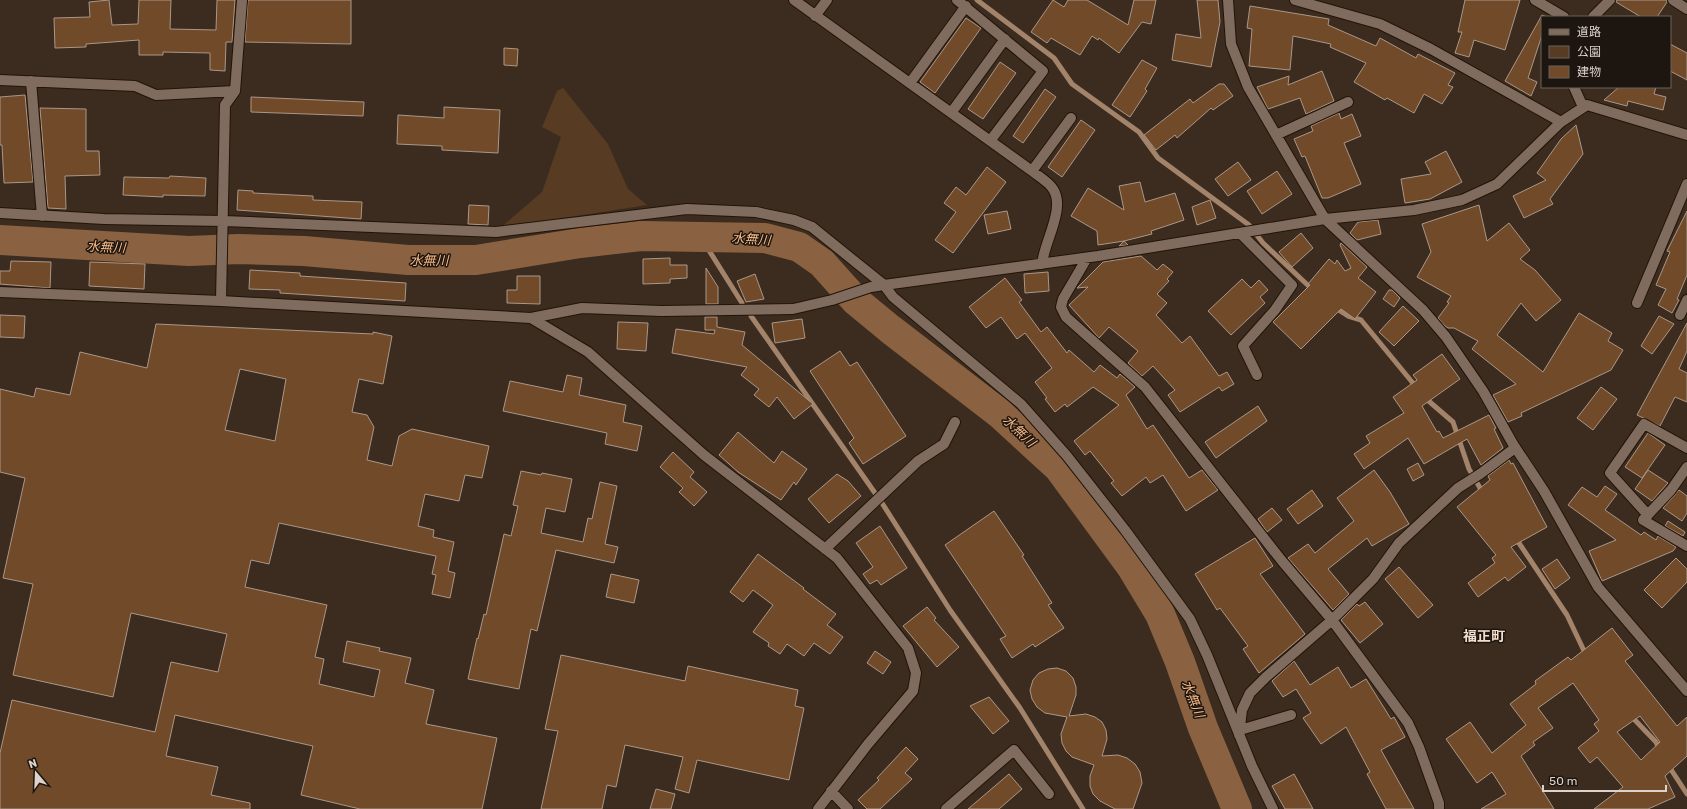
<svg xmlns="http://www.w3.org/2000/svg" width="1687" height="809" viewBox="0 0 1687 809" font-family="Rubik,'Noto Sans JP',sans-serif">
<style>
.green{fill:#573b23}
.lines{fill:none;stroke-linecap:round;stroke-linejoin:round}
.stream{stroke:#a3846a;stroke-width:5}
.river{stroke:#8a6241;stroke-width:30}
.building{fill:#704a29;stroke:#ab9788;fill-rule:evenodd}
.minor-casing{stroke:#221408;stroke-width:12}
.tertiary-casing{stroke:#221408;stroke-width:12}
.minor{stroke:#7f6c5e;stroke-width:10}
.tertiary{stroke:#7f6c5e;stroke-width:10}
.labels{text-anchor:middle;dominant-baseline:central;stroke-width:3;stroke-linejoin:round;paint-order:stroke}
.water-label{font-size:13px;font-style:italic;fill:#f9ba86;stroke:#1d1610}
.quarter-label{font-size:14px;font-weight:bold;fill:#f3decd;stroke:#1d1610}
</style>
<rect width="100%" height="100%" fill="#3c2c1f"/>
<path class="green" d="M563,88L608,144L628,189L647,205L500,228L542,192L561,137L542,127L557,91Z"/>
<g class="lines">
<path class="stream" d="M977,0L1054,58L1072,84L1139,132L1158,158L1249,225L1263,243L1314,291
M700,236L742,303
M1334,307L1348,316L1361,320L1417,388
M751,316L882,503L950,610L1020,708L1083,809
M1424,397L1453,422L1469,469L1483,493
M1515,537L1567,615L1586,655
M1631,716L1656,742L1660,751
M1668,765L1687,794"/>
<path class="river" d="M0,240L189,251L238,249L304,251L408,260H476L580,243L641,236L765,238L799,247L822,263L856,301L890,329L999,413L1059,468L1131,566L1160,614L1180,662L1203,728L1237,809"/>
</g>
<path class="building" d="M109,0L112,25L138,24L139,0H171L170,29L216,30L217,0H235L232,42H226L225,71L210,70V53L163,52V55H139V40L86,44V47L55,48L54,18L90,17L89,2Z
M248,0H351V44L245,42Z
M1053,0L1064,7L1068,0H1087L1128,25L1134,0H1156L1151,24L1142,22L1119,53L1099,38L1098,40L1092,36L1080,55L1051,38L1047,43L1031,32Z
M1197,0H1218L1220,22L1211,67L1172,60L1176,34L1201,38Z
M1465,0H1520L1505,50L1474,40L1469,57L1455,53L1462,32H1458Z
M1616,0H1667V2L1657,17H1641L1616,2Z
M1250,6L1329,19L1328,25L1376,46L1380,38L1416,58L1418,54L1455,73L1448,85L1453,87L1442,104L1424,94L1414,113L1387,98L1385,100L1354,82L1366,63L1330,47L1331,44L1293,36L1290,70L1249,66L1252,29L1247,28Z
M1542,15L1547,17H1542V35L1528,78L1537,82L1531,96L1505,81Z
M966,18L981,28L935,93L920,82Z
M1670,44L1687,53V80L1670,71Z
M504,48L518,49L517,66L504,65Z
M1142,60L1157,68L1145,89L1147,91L1130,117L1112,105Z
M1000,62L1016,73L983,119L968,109Z
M1322,71L1334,101L1306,114L1300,98L1268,109L1257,87L1289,76L1288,85Z
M1219,84H1224L1233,96L1213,110L1211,108L1177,138L1175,135L1156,150L1144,135L1190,99L1193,103Z
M1619,87H1656L1654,94L1666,97L1663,110L1628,101L1627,106L1604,100Z
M1045,89L1056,97L1023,143L1013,136Z
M25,95L33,182L4,183L2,145H0V97Z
M251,97L364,102L363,116L251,112Z
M444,107L500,110L498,153L442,150V146L397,144L398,115L444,118Z
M40,108L86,109V151H99L100,175L65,176L66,209L48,208Z
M1339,113L1341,119L1352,114L1361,136L1344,143L1361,184L1328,198H1322L1305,156L1302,157L1294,139L1313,131L1311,126Z
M1081,120L1095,130L1062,177L1048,167Z
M1576,125L1583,154L1550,199L1553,204L1524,218L1513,196L1546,180L1537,173L1561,139Z
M1446,151L1462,182L1430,199L1405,203L1401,179L1431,174L1425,162Z
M1238,162L1251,180L1228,196L1215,179Z
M987,167L1006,182L953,253L935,240L956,212L944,203L956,187L966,195Z
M1277,171L1292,194L1262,214L1247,191Z
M170,176L206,178L205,196L163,195V197L123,195L124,177L169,178Z
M1140,182L1145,202L1175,193L1184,220L1151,231L1152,234L1124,241L1128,245L1119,246L1124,241L1098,245L1097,231L1071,216L1088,188L1124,210L1119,186Z
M238,190L253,191V193L313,196V200L362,202L361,219L237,210Z
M1210,200L1216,218L1197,225L1192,207Z
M469,205L489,206L488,225L468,224Z
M1479,205L1487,241L1509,223L1530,250L1520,259L1535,270L1561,300L1536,321L1521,303L1497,335L1543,372L1579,313L1612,333L1608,341L1623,350L1611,370L1521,413L1522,416L1508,422L1493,395L1516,384L1472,349L1478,341L1454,328H1448L1445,326L1438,318L1449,303L1447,302L1451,296L1417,277L1431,252L1422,224Z
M1007,211L1011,229L988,234L984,215Z
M1687,211V275L1677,299L1679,300L1672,313L1658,305L1666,289L1656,285L1670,252L1667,251Z
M1378,220L1381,234L1357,240L1350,233L1358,222Z
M1301,233L1313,248L1292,267L1279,252Z
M1341,243L1367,267L1358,278L1376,292L1355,319L1341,309L1301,349L1273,322L1310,285L1308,284L1329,259L1335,264L1337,260L1345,271L1351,268L1340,245Z
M1141,256L1157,270L1163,264L1173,272L1167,279L1169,281L1157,294L1167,303L1156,315L1182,343L1190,336L1219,376L1227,372L1234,384L1222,391L1219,387L1180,412L1168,395L1175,390L1153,366L1142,376L1128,363L1138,351L1109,327L1099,338L1069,305L1088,287L1077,288L1103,262Z
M670,258V265H687V278L670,279V283L643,284V259Z
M11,261L51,262L50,288L0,284V271H10Z
M90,262L145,264L144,289L89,286Z
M706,268L718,287V304H706Z
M250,270L300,273V276L406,283L405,301L280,293V290L249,289Z
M1048,272L1049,291L1025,293L1024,274Z
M755,274L764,299L746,302L737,281Z
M517,276H540V304L507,303V290H517Z
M1005,278L1022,300L1019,302L1041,332L1047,327L1067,353L1069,350L1094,372L1100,365L1117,378L1120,374L1135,387L1126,395L1147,429L1153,425L1189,478L1202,470L1218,490L1186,511L1163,475L1150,483L1146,477L1122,496L1111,483L1114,481L1090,451L1085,455L1074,441L1119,405L1093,387L1067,407L1065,404L1055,412L1045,399L1047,398L1035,382L1052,368L1025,333L1017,339L1001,317L986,328L969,307Z
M1242,279L1251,288L1259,280L1268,290L1260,297L1265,303L1231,335L1208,311Z
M1389,290H1392L1400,298L1394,307L1383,299Z
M1403,306L1419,321L1394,346L1379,332Z
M0,315L25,316L24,338L0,337Z
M1659,316L1674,324L1652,354L1641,346Z
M705,317H717V327L745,332L742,345L813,404L794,419L777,397L769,407L754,395L759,389L741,375L747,367L672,353L676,329L714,334L715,330H705Z
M802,319L805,338L775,343L772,323Z
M618,322L648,323L646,351L617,349Z
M1687,323V351L1679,369L1687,373V402L1675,397L1660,426L1637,415Z
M156,324L373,334V332L392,336L383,384L359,379L352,412L367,415L374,427L367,460L392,466L399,436L412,429L489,446L482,478L465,475L459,501L425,494L418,526L434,530L433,537L454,542L448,571L455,573L450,598L432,594L436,575L432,574L436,556L279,523L269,564L251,560L245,587L327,605L315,657L324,659L319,684L374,697L380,670L343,662L347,641L380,648L379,651L411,658L405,683L434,690L426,724L497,738L482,809H360L301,795L313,746L175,715L166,756L218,767L211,795L250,803V809H0V753L12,700L155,732L171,662L218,672L227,634L131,613L113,697L13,675L33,584L3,578L25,478L0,472V389L34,397L36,388L70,395L80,352L147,368ZM240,369L286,379L275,441L225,430Z
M840,351L850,366L857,362L906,436L863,464L849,443L854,438L810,371Z
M1442,354L1460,379L1422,406L1437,432L1439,431L1443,438L1489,415L1496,428L1494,429L1503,448L1481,465L1467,439L1424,464L1408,438L1364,469L1354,454L1370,443L1366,436L1404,413L1393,397L1417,380L1413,375Z
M567,375L582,378L579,395L626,405L623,422L642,426L637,451L605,444L607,433L503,411L510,381L563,392Z
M1601,387L1617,399L1593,430L1577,418Z
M1258,406L1267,421L1216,458L1205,442Z
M738,432L774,463L782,451L807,469L796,485L794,482L781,500L738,472L719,455Z
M1648,433L1665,445L1642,478L1625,467Z
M673,452L694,472L690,477L707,492L694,506L679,492L683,488L660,467Z
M1509,460L1511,464L1513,463L1547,527L1511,547L1526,567L1508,581L1505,577L1478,597L1468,583L1495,563L1492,558L1496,555L1457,507L1490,480L1488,476Z
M1418,463L1424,475L1413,481L1407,469Z
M1374,470L1390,492L1409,524L1372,546L1367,538L1328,569L1349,594L1333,610L1288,558L1308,544L1315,553L1354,521L1337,498Z
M1648,470L1668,483L1652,501L1635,489Z
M521,471L541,475L542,473L572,479L565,512L546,508L541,533L583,542L588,518L592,519L600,482L617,486L605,544L618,547L614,563L556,550L537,631L531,629L519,689L468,679L477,638L478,639L484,614L486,615L504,534L511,536L518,506L513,505Z
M837,474L848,481L861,496L829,523L808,499Z
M1605,486L1617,494L1605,510L1641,535L1644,532L1656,540L1658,536L1676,547L1673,551L1602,581L1589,551L1616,540L1568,505L1582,487L1597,497Z
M1312,490L1323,506L1298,524L1287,509Z
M1679,490L1687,496V513L1682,521L1663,508Z
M1272,508L1282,520L1267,532L1258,519Z
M994,511L1024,555L1022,556L1052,603L1048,605L1064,628L1035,647L1033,644L1012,658L1000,639L1006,636L945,545Z
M1668,521L1685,532L1683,536L1665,526Z
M880,526L907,568L881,585L877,580L870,584L863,574L873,567L856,543Z
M1255,538L1273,566L1260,574L1305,634L1259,673L1243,649L1248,646L1220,608L1217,610L1195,574Z
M758,554L804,588L803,589L836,614L827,625L843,637L830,654L814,643L804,656L787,644L780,654L768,646L769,643L753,632L773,605L753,590L743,602L730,592Z
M1676,558L1687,569V582L1662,608L1644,590Z
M1557,559L1570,578L1555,589L1542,569Z
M1399,567L1433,605L1418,618L1385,579Z
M611,574L639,580L634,603L606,597Z
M1365,602L1383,624L1360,643L1341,620L1357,604L1359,606Z
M927,607L936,618L934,620L959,647L937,667L903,626Z
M1612,628L1633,655L1625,661L1677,726L1687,717V756L1665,776L1675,797L1648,809H1594L1623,787L1597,757L1590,763L1578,748L1599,731L1594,724L1599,720L1573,683L1538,708L1553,728L1533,742L1535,745L1521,756L1554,809H1481L1506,794L1492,772L1477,783L1446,739L1470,722L1492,753L1526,725L1510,704L1536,684L1535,681L1568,657L1571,660ZM1640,716L1660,742L1641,760L1617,732Z
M875,651L891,662L883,674L867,663Z
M561,655L685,681L688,666L798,690L795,706L804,708L789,780L697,760L689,793L675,789L683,757L625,745L616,787L607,785L602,809H541L558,731L545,729Z
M1294,661L1310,685L1338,667L1351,688L1366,679L1391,719L1394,717L1405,737L1381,750L1414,809H1386L1367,774L1370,772L1346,727L1321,744L1303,718L1311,713L1296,689L1283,697L1272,681Z
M1057,668L1066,671L1073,678L1076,687V695L1069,716L1086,714L1095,717L1102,722L1106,730L1107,739L1102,756L1118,755L1127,758L1135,764L1140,772L1142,783L1133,809H1115L1100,801L1093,794L1090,786V776L1094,765L1072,757L1066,751L1062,743L1061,734L1067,717L1045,713L1037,707L1032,699L1030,690L1033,680L1039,673L1048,669Z
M989,697L1009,721L993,734L970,706Z
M906,747L918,759L905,773L912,779L880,809H867L858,800L879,780L877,778Z
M1009,774L1022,789L999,809H968Z
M1294,774L1313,809H1285L1272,786Z
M656,789L675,794L671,809H650Z"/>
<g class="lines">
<g class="minor-casing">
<path id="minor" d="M794,0L1032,171C1038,176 1049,182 1053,189C1066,208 1044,242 1042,264
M957,0L1043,71L990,141
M1228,0L1231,44L1248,87L1325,219L1423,310L1446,337L1483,391L1513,444L1544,491L1598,587L1687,691
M1295,0L1380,24L1431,49L1561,122
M1535,0L1564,17
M1673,0L1687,9
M815,16L827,0
M1593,17L1610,0
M0,80L135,86L156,95L235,91
M31,81L42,216
M910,83L966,6
M1574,87L1583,107
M951,113L1005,39
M1276,135L1348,102
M1032,171L1071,118
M0,213L104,219L224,221L496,232L687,209L756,212L794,220L812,227L884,285L893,297L1021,404L1067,456L1125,530L1190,619L1207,655L1252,766L1273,809
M1241,234L1292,285L1275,310L1243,346L1257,375
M1087,258L1063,299L1061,307L1066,317L1145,387L1282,561L1332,620L1373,579L1399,543L1458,488L1480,474L1515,448
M221,301L225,105L235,91L242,0
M1637,303L1687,184
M1680,315L1687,300
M531,318L582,308L661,311L793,309L832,300L871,287L884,285L1098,256L1325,219L1414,210L1462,200L1497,184L1561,122L1587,105L1687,135
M531,318L588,352L704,455L837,558L908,648L916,673L913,691L868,744L818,809
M1687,467L1671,490L1643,520L1687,546
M1648,515L1610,473L1644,424L1687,448
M825,549L918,461L944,444L955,422
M1240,730L1291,715
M1239,735L1242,710L1250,693L1266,677L1332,620L1408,723L1419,747L1439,803V809
M831,791L848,809
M946,809L1014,750L1049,794"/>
</g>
<g class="tertiary-casing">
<path id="tertiary" d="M0,292L221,301L531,318"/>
</g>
<use href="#minor" class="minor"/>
<use href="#tertiary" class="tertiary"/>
</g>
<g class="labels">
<g class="water-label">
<text transform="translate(751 239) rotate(4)">水無川</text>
<text transform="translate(106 247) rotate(3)">水無川</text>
<text x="429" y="260">水無川</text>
<text transform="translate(1019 431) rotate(43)">水無川</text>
<text transform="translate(1193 699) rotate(68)">水無川</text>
</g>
<g class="quarter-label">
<text x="1484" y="636">福正町</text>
</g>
</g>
<rect x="1541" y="16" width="130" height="72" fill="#1d1610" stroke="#6a625b"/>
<rect x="1549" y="29" width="20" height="6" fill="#7f6c5e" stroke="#6a625b"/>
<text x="1577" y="36" font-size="12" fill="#ddd3cb">道路</text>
<rect x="1549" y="46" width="20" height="12" fill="#573b23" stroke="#6a625b"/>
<text x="1577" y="56" font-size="12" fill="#ddd3cb">公園</text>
<rect x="1549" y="66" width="20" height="12" fill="#704a29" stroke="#6a625b"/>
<text x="1577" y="76" font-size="12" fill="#ddd3cb">建物</text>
<g transform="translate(36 773) rotate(341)" stroke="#1d1610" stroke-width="3" paint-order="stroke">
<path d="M0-3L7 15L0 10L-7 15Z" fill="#ddd3cb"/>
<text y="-6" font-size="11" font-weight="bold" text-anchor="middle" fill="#ddd3cb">N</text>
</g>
<path d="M1543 785v6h123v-6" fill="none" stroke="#ddd3cb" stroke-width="2"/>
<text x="1549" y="785" font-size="12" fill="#ddd3cb" stroke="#1d1610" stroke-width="3" paint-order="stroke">50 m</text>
</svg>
